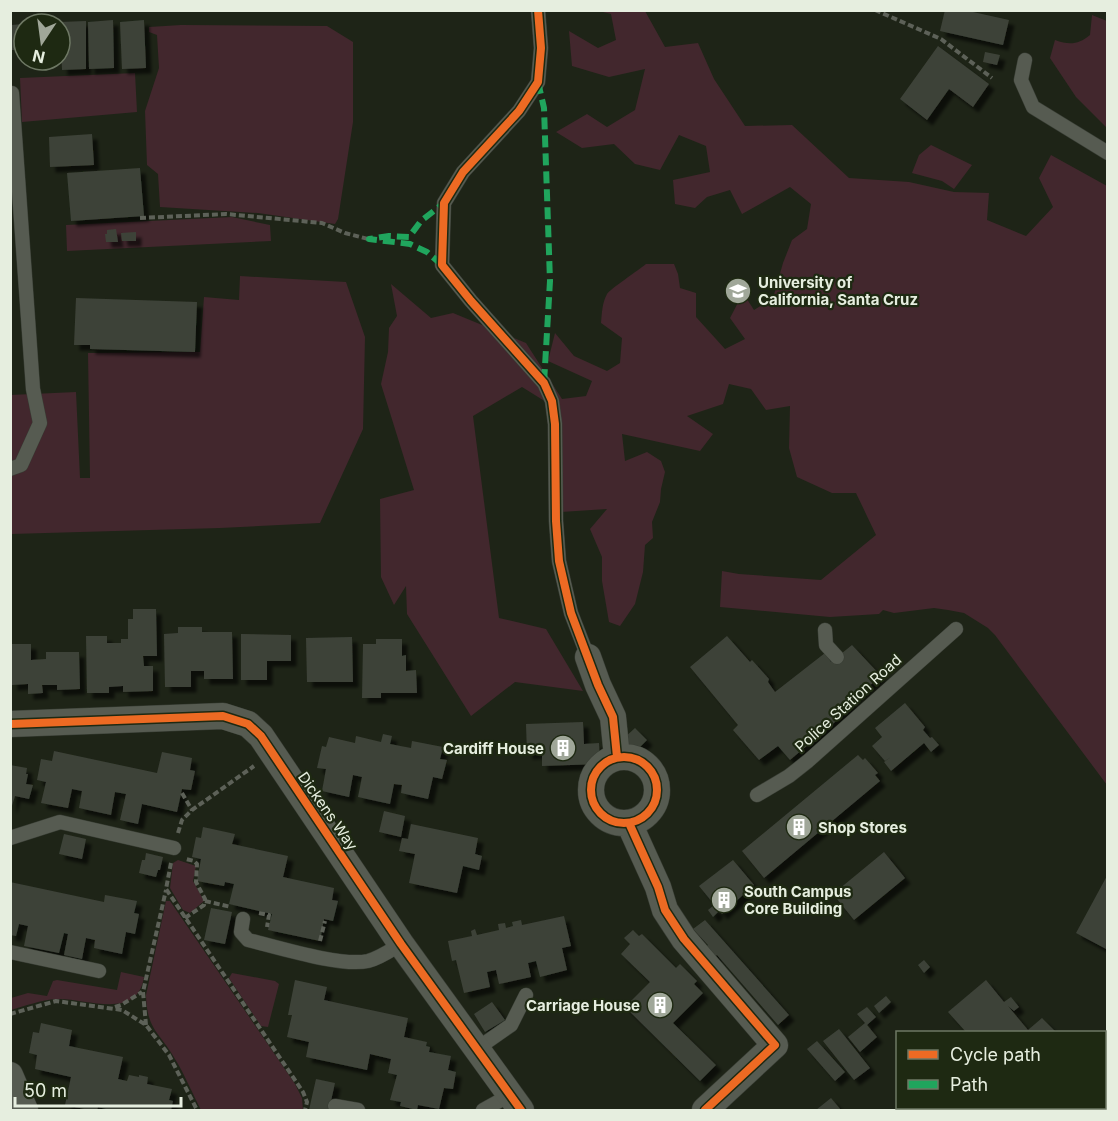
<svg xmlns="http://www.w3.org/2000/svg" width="1118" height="1121" viewBox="0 0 1118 1121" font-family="Inter,sans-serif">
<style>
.green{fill:#42272d}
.building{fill:#3d4238;filter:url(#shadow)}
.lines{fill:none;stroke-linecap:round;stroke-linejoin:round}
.service-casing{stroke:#383d34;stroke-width:15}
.minor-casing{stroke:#383d34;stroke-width:27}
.path{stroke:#5d6158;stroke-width:4;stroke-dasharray:6 3;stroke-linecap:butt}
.service{stroke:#565b51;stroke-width:14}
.minor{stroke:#565b51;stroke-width:26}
.quiet{stroke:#20a55d;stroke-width:6;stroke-dasharray:12 6;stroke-linecap:butt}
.cycleway-casing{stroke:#1e2912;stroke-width:11}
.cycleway{stroke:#ed6a23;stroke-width:8}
.labels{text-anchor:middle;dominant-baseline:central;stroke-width:4.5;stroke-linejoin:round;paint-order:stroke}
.poi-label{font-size:15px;font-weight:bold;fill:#e6eedf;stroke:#1e2912;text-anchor:start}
.street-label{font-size:15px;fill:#e6eedf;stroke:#1e2912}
</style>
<defs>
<filter id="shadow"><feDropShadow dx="5.5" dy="5.5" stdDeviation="1.5" flood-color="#0009"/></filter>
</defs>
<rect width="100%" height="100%" fill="#1e2417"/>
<path class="green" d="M599,11H645L665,47L698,43L714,79L745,126L792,125L849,178L909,182L954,192L989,193L987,220L1026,236L1053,207L1039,178L1051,155L1107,186V785L995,635L988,628L964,613L948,610L934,608L894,613L883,610L879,614L830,617L720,607L722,571L739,574L821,580L876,535L856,493H832L797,477L789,448L790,406L766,410L751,389L729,384L723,404L687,416L713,434L700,451L622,434L625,461L647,452L661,461L665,472L661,489L660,502L652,522L653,538L645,545L643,572L635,604L620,626L609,622L602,581V557L590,529L607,509L561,512L559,410L522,387L473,416L499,618L546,629L583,691L515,682L471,716L407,614L406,586L394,605L381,577L380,499L414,490L381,384L388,352L389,328L397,316L391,284L431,318L453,313L526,343L562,399L586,396L592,381L548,361L555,333L574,356L607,371L620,363L622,338L601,323C602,313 602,303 607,294C610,289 639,270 646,264H674L678,274L680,288L696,293V317L725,349L745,339L730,318L743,293L754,310L773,298L783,263L792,240L807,229L811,204L790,187L742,214L730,190L707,197L695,208L675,204L673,180L710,172L706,146L679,135L660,170L635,164L614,144L582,148L556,132L587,114L607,127L635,110L645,69L609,77L572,66L569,31L598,48L616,40L611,14Z
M1092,15L1107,21V128L1076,97L1050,58L1055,40C1069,45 1078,45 1090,35Z
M181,25L327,26L353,42V122L338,219L335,224L258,213L160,207L158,174L147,165L145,111L159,68L157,35L149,32V27Z
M135,73L137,112L22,122L20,78Z
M931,145L972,165L954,189L942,181L912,173L919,155Z
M232,217L270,225L271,241L67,251L66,225Z
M240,276L346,282L365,337L363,429L320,523L220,528L11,534L10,395L76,392L80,478H90L88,353L200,352L204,297L239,300Z
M178,860L196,866L193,881L204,901L190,913L183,910L170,888L173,863Z
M166,901H170L295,1084L302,1098L303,1110H201C192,1093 185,1075 175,1059C160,1032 147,1031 146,995Z
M121,972L144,977C137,1022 84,997 56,999C42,1000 24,1006 11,1010V998L28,993L47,996L53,981L57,980L117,990Z
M232,973L275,981L279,984L268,1027L261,1026L229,978Z
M1107,1064V1110H1086L1087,1108H1104L1105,1070Z"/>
<path class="building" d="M945,10H964L1009,20L1003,45L940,31Z
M113,20L114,68L89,69L88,22Z
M144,20L146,68L122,69L120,22Z
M86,21V69L62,70L60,22Z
M24,24V50H12L11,25Z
M938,46L989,84L973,107L949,89L927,120L900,99Z
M985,52L1000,55L997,65L983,62Z
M92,134L94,165L50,167L49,137Z
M140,168L144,216L71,221L67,173Z
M116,229L118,242H106L105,234H107V230Z
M136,232V241H122L121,233Z
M76,298L197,302L195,352L90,349V345H74Z
M133,609H156L157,656H143L144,666H153V691L123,692V686L109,687V693H87L86,636H107V643H121V639H128V619H133Z
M178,627H202V632H232L233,679H204V671H191V687H165L164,634L178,633Z
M241,634L291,635V661H267V680H241Z
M727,636L750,662L752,660L769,679L768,682L775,692L825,653L831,662L852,645L881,676L850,702L854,706L790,760L778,746L759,760L733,730L738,725L690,667Z
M352,637L353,682H307L306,638Z
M376,639H402V656L406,655V671L416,670L417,693H381V698H362L363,644H376Z
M11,644H31V660L46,659V652H79L80,689L57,690V685H42L43,693L28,694V684L12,685Z
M905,703L925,727L923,730L930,738L932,737L939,745L931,752L924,743L891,771L884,762L891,757L885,761L872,746L882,737L875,728Z
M583,722L584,744L599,743L600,764L542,766V753L527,754L526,724Z
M635,728L647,740L634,753L622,740Z
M383,734L392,736L390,744L411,748L412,741L443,747L440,759L447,760L442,779L433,777L428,799L401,793L402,785L394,784L390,804L358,797L362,777L353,775L349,797L322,791L326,769L317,768L322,746L326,747L329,737L355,743L356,736L381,742Z
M54,751L157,773L162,752L192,758L190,770L195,771L191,790L182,789L177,812L142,804L138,824L120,820L126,794L115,792L111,815L79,808L82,791L72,789L68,808L41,803L46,782L37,780L41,759L52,761Z
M858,755L863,760L865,758L878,773L875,775L880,781L764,878L742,851Z
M10,765L27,768L26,774H28L26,784L33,785L29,799L15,796L11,809Z
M384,811L405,816L401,837L379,832Z
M411,824L478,838L475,854L482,856L479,870L463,866L457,893L409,883L415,854L399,851L402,838L408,839Z
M203,827L235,834L232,844L288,856L283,877L334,888L332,900L338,901L333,921L324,919L320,941L268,930L272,914L229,904L234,884L225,882L224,886L197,881L201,859L192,857L196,837L201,838Z
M64,834L86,839L82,859L59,854Z
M884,852L905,878L854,920L833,894Z
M146,853L163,857L160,870H158L156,877L139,873L142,860H145Z
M733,860L754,885L722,914L699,886Z
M1108,874V950L1076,933Z
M10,882L104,902L105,895L137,901L134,913L139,914L135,934L126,932L122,954L94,948L95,940L86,938L82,959L64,955L68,934L64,933L59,953L24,946L28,926L19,924L16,936L10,935Z
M713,906L718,912L713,917L708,910Z
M211,908L232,912L225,944L204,940Z
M564,916L571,946L562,948L567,970L540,977L536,961L528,963L531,977L499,984L496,970L487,972L490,987L464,993L456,960L452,961L448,941L472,936L471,931L475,929L477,935L499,930L498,924L505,923L506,928L513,926L512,922L521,920L522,925Z
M705,920L789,1015L778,1025L717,955L714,957L705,948L708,945L693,929Z
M633,930L639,936L642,934L676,968L680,964L697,981L694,984L703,993L673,1023L716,1065L700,1081L625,1007L650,982L621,954L630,944L624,938Z
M924,960L930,967L924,973L918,965Z
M295,980L327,987L324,1000L408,1018L404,1037L427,1042L426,1046L430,1047L429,1052L451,1056L448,1070L456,1072L453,1089L444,1088L439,1109L418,1105L417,1110L400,1106L401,1102L390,1100L397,1075L388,1073L391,1059L370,1054L367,1070L306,1057L309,1042L287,1037L292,1015H288Z
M986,980L1004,1002L1011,997L1019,1007L1014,1011L1008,1006L1028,1030L1042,1018L1056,1032H966L948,1012Z
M886,996L891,1002L879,1013L874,1006Z
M492,1002L505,1020L485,1032L474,1014Z
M867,1007L876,1017L867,1025L877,1037L860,1052L848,1037L865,1023L857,1014Z
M41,1023L72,1030L69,1046L123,1057L118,1079L127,1081L129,1075L139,1077V1075L148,1077L147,1084L172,1089L169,1100L173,1101L171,1110H110L98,1107L97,1110H89L65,1105L71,1077L35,1069L37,1055L29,1053L33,1032L39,1033Z
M839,1029L870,1068L854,1080L823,1041Z
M817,1041L845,1072L835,1081L807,1049Z
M316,1079L335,1083L329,1110H309Z
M831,1098L841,1110H816Z"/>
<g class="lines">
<g class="service-casing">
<path id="service" d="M538,10L541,48L538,82L519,111L463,172L444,203L442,265L471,301L544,383L552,401L555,424L556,521L559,561L571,613L588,657
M1025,60L1021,80L1033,107L1108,153
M10,93H12L33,389L40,423L21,465L10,469
M825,630L826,645L837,657
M757,795L789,776L808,761L956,629
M10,838L60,822L174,848
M243,919L241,932L248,940C277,947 341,967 368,961C380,958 391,950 401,944
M10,952L99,971
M478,1048L511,1025L526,995
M335,1106L358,1110
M483,1110L510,1095
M1072,1110L1073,1108"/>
</g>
<g class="minor-casing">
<path id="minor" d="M588,657L598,685L613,717L617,757
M10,724L223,716L248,724L261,736L401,944L521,1110
M591 790a33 33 0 1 1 66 0a33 33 0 1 1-66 0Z
M629,823L658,887L665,910L684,939L775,1045L705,1110
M10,1075L25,1110"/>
</g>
<path class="path" d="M875,10L941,39L992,78
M140,218L226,214L322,223L345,233L372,240
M182,793L192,810
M178,833L182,820L192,810L254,766
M171,863L166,889L303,1092L307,1102L305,1110
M205,901L231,907
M259,913L269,915L267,927
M185,918L204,905L205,899L196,882L197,864L194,861L186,859
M320,941L325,921
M115,1007L121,1005L142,992
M10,1014L56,1001L122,1010L146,1025L169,1055L197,1110
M146,1025L143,992L166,890"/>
<use href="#service" class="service"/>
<use href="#minor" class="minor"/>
<path class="quiet" d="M538,82L544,108L550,281L544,383
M442,265L427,252L410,244L369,239L389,236L409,237L421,221L444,203"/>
<g class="cycleway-casing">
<path id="cycleway" d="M538,10L541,48L538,82L519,111L463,172L444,203L442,265L471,301L544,383L552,401L555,424L556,521L559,561L571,613L598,685L613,717L617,757
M10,724L223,716L248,724L261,736L401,944L521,1110
M591 790a33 33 0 1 1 66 0a33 33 0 1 1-66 0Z
M629,823L658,887L665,910L684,939L775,1045L705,1110"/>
</g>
<use href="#cycleway" class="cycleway"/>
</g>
<defs>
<g id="university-disc" transform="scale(1.35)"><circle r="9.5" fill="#a0a799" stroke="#1e2912"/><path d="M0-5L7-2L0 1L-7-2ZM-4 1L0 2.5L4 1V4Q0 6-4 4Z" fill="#fff"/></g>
<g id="building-disc" transform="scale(1.35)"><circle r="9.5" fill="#a0a799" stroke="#1e2912"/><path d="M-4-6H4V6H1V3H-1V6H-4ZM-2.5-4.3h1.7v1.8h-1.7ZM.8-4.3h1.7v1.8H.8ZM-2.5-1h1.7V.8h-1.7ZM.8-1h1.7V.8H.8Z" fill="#fff"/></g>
</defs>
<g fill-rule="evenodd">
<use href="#university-disc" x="738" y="291"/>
<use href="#building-disc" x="563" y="748"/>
<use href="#building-disc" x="799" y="827"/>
<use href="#building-disc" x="724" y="900"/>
<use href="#building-disc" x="660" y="1005"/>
</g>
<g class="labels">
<g class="poi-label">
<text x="758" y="282">University of<tspan x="758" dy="17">California, Santa Cruz</tspan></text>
<text x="544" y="748" text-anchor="end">Cardiff House</text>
<text x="818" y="827">Shop Stores</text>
<text x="744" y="891">South Campus<tspan x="744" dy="17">Core Building</tspan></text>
<text x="640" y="1005" text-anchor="end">Carriage House</text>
</g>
<g class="street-label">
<text transform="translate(848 703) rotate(-42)">Police Station Road</text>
<text transform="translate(328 811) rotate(55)">Dickens Way</text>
</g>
</g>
<rect width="1118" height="1121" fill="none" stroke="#e6eedf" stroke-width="24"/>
<rect x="896" y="1031" width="210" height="78" fill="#1e2912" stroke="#6e7864" stroke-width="1.5"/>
<rect x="908" y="1050" width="30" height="9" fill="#ed6a23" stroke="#6e7864" stroke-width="1.5"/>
<text x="950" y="1061" font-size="18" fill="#e6eedf">Cycle path</text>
<rect x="908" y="1080" width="30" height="9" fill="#20a55d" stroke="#6e7864" stroke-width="1.5"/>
<text x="950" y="1091" font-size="18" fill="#e6eedf">Path</text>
<g transform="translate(42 42) rotate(193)"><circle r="28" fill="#1e2912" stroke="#6e7864" stroke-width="1.5"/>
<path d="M0-4.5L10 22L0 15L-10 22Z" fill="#a0a799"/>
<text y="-9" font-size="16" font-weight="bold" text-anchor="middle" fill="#e6eedf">N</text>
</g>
<path d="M15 1097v9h166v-9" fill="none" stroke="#e6eedf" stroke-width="3"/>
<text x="24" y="1097" font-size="18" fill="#e6eedf" stroke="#1e2912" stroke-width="4.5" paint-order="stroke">50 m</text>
</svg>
